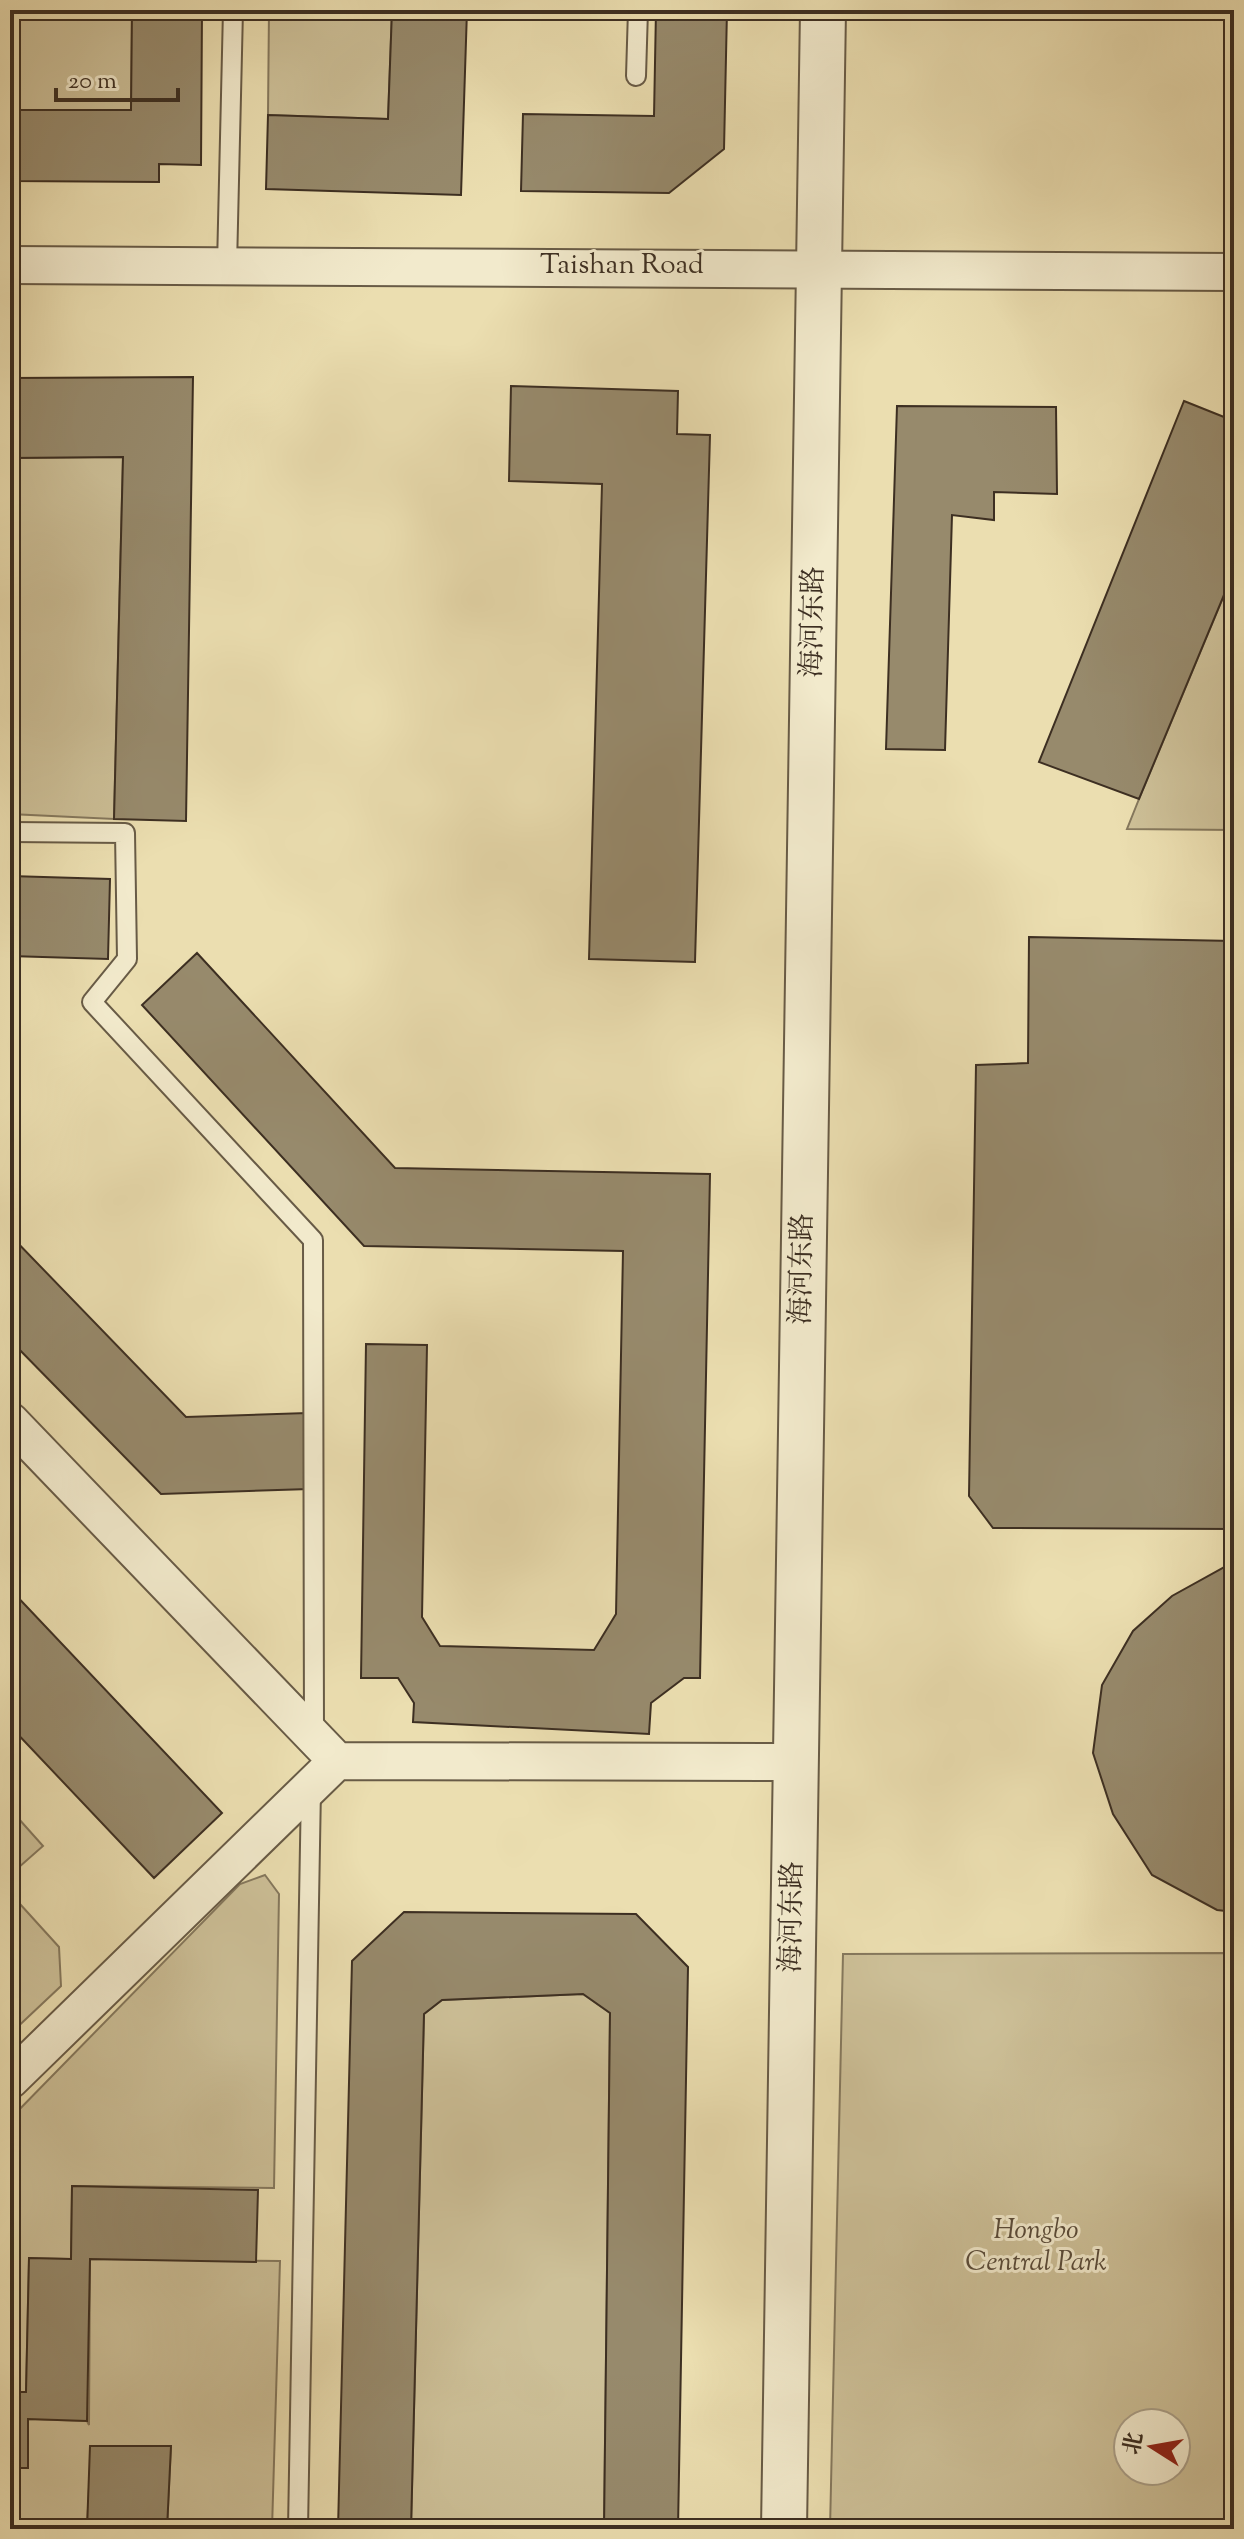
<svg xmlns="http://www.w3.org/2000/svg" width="1244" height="2539" viewBox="0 0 1244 2539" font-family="'Sorts Mill Goudy','Noto Serif SC',serif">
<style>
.green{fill:#cdc098;stroke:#85785d;stroke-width:2;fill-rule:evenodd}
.building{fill:#978a6c;stroke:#3d2f22;stroke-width:2}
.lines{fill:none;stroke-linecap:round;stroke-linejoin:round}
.service-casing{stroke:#685b46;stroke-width:22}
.minor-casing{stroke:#685b46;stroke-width:40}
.tertiary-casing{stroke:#685b46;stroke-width:48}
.service{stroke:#f2eacc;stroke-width:18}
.minor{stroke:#f2eacc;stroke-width:36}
.tertiary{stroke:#f2eacc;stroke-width:44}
.labels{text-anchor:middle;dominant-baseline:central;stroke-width:6;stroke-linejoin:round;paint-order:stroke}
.street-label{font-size:28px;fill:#3d2f22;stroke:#f2eacc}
.park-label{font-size:28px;font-style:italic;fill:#5a4c3a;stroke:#f2eacc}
</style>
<rect width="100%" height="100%" fill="#ebdeb0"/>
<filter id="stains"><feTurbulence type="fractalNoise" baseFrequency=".0025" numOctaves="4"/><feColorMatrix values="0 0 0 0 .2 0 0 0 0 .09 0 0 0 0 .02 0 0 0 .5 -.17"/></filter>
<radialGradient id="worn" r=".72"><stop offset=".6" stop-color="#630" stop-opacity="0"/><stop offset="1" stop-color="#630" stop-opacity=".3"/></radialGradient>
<path class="green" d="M10,10H132L131,110H10Z
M269,10H392L388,119L268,115Z
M123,457L114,819L10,814V458Z
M1234,571V830L1127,829L1139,799Z
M10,1809L43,1846L10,1875Z
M265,1875L279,1894L274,2188L72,2186L71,2259L29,2258L26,2392H10V2119L240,1884Z
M10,1893L59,1947L61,1986L10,2034Z
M1234,1953V2529H830L843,1954ZM1176,2423V2471H1128V2423Z
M583,1994L610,2013L604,2529H411L424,2014L442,2000Z
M90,2259L280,2261L272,2529H167L171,2446H91L87,2529H10V2468H28V2419L87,2421L89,2425Z"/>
<path class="building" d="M132,10H202L201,165L159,164V182L10,181V110H131Z
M392,10H467L461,195L266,189L268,115L388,119Z
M656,10H727L724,149L669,193L521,191L523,114L654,116Z
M193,377L186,821L114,819L123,457L10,458V378Z
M511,386L678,391L677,434L710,435L695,962L589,959L602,484L509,481Z
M1184,401L1234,421V571L1139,799L1039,762Z
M897,406L1056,407L1057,494L994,492V520L952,515L945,750L886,749Z
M10,876L110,879L108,959L10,956Z
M1029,937L1234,941V1912L1217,1910L1152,1875L1113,1814L1093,1753L1102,1685L1133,1631L1172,1596L1226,1566L1232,1529L993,1528L969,1496L976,1065L1028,1063Z
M197,953L395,1168L710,1174L700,1678H684L651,1703L649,1734L413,1722L414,1703L398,1678H361L366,1344L427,1345L422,1617L440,1646L594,1650L616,1614L623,1251L364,1246L142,1005Z
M10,1235L186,1417L307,1413L309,1489L161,1494L10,1340Z
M10,1589L222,1813L154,1878L10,1726Z
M404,1912L636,1914L688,1967L678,2529H604L610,2013L583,1994L442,2000L424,2014L411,2529H338L352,1961Z
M72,2186L258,2190L256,2262L90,2259L87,2421L28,2419V2468H10V2392H26L29,2258L71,2259Z
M90,2446H171L167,2529H87Z"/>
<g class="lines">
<g class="service-casing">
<path id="service" d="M636,76L638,10
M227,266L233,10
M10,832L125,833L127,959L92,1002L313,1240L314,1736
M298,2529L311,1788"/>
</g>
<g class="minor-casing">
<path id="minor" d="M10,265L1234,272
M10,1421L337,1761L10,2080
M337,1761L796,1762"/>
</g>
<g class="tertiary-casing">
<path id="tertiary" d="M784,2529L823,10"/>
</g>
<use href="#service" class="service"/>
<use href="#minor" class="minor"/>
<use href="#tertiary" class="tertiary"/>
</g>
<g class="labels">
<g class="street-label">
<text x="622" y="266">Taishan Road</text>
<text transform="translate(814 622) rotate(-89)">海河东路</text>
<text transform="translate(803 1269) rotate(-89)">海河东路</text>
<text transform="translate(793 1917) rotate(-89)">海河东路</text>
</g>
<g class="park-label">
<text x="1036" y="2231">Hongbo<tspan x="1036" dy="32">Central Park</tspan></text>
</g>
</g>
<rect width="1244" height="2539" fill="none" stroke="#ebdeb0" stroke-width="40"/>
<rect x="12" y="12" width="1220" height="2515" fill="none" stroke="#3d2f22" stroke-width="4"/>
<rect x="20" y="20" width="1204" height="2499" fill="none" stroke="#3d2f22" stroke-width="2"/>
<g transform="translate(1152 2447) rotate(281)"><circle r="38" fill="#f2eacc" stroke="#aa9f88" stroke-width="2"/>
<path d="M0-6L14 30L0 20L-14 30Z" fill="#8f2418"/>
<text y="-12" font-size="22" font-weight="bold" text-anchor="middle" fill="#3d2f22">北</text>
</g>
<path d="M56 88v12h122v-12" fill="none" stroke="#3d2f22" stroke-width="4"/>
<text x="68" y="88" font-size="24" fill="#3d2f22" stroke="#f2eacc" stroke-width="6" paint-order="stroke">20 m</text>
<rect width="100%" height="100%" filter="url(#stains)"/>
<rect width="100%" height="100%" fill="url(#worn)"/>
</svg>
